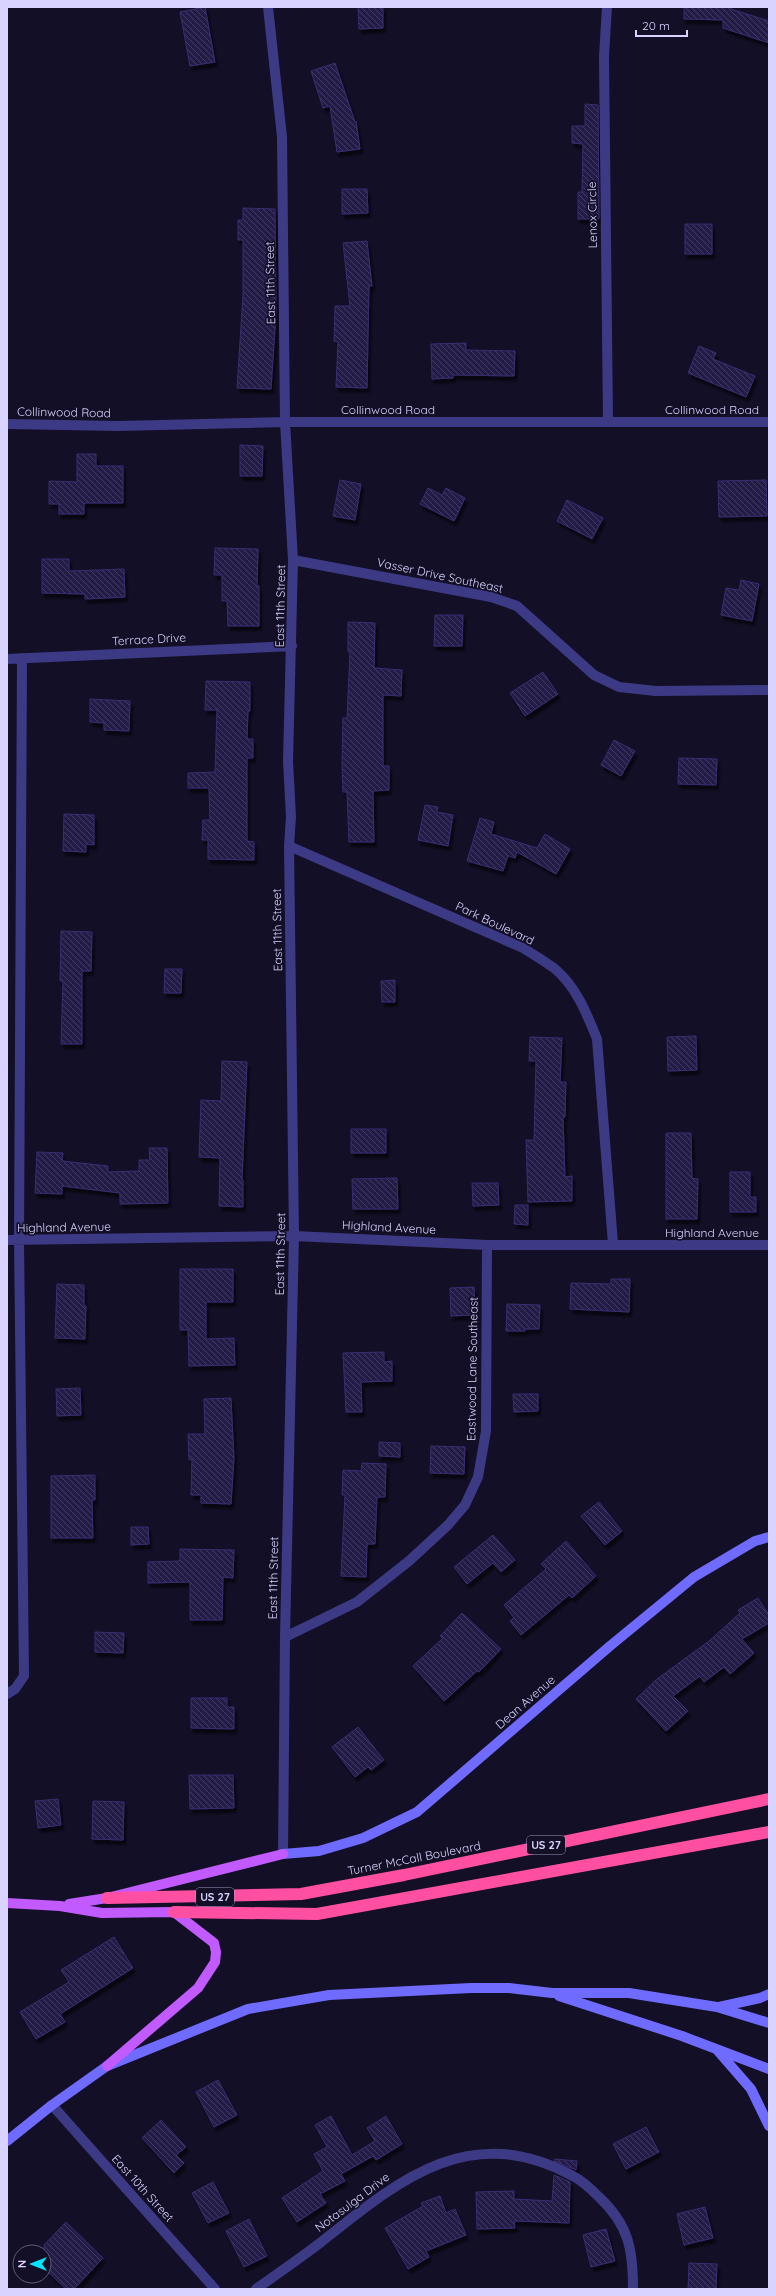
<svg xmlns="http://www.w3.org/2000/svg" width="776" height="2296" viewBox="0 0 776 2296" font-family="Quicksand,sans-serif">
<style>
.building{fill:url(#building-back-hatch);stroke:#3b2d73;filter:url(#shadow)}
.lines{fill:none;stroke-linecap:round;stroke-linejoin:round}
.street{stroke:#3d3a85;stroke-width:10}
.secondary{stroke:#6f6bff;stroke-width:10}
.primary{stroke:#c25bff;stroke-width:10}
.highway{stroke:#ff4fa3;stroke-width:12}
.labels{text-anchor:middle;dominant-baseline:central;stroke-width:3.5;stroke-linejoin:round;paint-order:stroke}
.shield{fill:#130f26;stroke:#9e99be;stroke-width:1}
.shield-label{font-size:11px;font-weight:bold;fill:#d9d4ff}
.street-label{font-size:12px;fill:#d9d4ff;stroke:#130f26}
</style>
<defs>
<pattern id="building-back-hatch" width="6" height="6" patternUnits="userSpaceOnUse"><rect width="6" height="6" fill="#241b47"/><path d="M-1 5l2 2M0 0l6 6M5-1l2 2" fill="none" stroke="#433b63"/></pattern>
<filter id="shadow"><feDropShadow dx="2.5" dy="4.5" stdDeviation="1" flood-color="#0009"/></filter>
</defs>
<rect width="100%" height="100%" fill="#130f26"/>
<path class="building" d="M205,7L215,62L190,66L180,12Z
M358,7H383V28L359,29Z
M684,7H731V9L769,21V43L723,28V20L684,19Z
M335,63L355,122L356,121L360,149L337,152L330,106L323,108L311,71Z
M585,104L598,105L599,219H578V192H582L583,144L572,143V126H585Z
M342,189H367L368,213L342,214Z
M243,208L275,209L276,314L271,389L237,388L243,295V240H238V220H243Z
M685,224H712V254H685Z
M367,241L372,286H369L367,388L336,387L338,342L334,341L335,306H350L343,243Z
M466,343V350L515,351L514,376L453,375V378L432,379L431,344Z
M699,346L716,353L713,359L755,376L746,397L688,373Z
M240,445L263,446L262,476H240Z
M77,454H96V466H123V503H84V514H59V504H49V481L77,482Z
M340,480L361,484L355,520L333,516Z
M766,480L767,516L719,517L718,481Z
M428,488L442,495L446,488L465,498L454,521L420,504Z
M567,500L603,518L592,539L557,521Z
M215,548L258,549L257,586H259V626H228L227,601H222V575H214Z
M42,559H69V571L124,569L125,597L85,599V594L42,593Z
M741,580L759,584L752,621L721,615L726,588L739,590Z
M435,615H463L462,646H434Z
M348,622L375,623L374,668L402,670L401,696L383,695V766H389V790L373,791L374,842H349L347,792H343L342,766L343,718H347L350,652H348Z
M543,672L558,694L525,716L510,693Z
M206,681L250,682V711H248L247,739H253V758H247V841L254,842V860L208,859V840H202L203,820H210L209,788H188V773L215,772L217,710H205Z
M90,699L130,701L129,731L104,730V723L90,722Z
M614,740L635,751L621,776L601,765Z
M679,758L717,759L716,785L678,784Z
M425,805L438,807L437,812L453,815L448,846L418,840Z
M64,814L94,815V845L86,844V852L63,851Z
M480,818L494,822L491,834L537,848L545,834L570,849L556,874L517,852L515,858L508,856L503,871L467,861Z
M61,931L92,932L91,971H82V1044H61L63,981H60Z
M165,969H182L181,993H164Z
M395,980V1002H382L381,981Z
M696,1036L697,1070L668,1071L667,1037Z
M530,1037L562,1038L560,1082H566L565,1117H563L565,1177L572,1176V1201L528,1202L526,1140H534L536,1061H529Z
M222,1061L247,1062L242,1180H243V1207L219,1206L220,1158L199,1157L201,1100L221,1101Z
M351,1129H386V1153H351Z
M666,1133H691L692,1178L698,1179L697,1219H666Z
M149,1148H167L168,1203L120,1204V1193L62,1186V1194L35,1193L37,1152L63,1153L62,1161L108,1166V1172L139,1171V1160H150Z
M730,1172H750V1197H756V1212H730Z
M397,1178L398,1209H353L352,1179Z
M472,1183H498L499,1205L473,1206Z
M515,1205H528V1225L514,1224Z
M180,1269H233V1302H206V1339L234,1338L235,1365L189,1366L188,1330H180Z
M611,1279H630L629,1312L570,1309L571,1283L611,1284Z
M57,1284L84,1285V1306H86L85,1339L55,1338Z
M474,1287L475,1315L451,1316L450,1288Z
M507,1304L540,1305L539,1329H525V1331H506Z
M384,1352V1362L392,1361V1381L361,1382L362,1412H346L343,1353Z
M80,1388L81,1415L57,1416L56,1389Z
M513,1394H538V1411L514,1412Z
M231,1398L234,1458L231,1504L201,1503V1495H191L192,1459L189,1460L188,1434H205L204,1399Z
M379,1442L400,1443V1457L379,1456Z
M431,1446L465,1447L464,1474L430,1473Z
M362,1463L386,1464L385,1497H377L375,1544H367L366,1577L341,1576L345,1495H342L343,1470L361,1471Z
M95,1475V1500H92L93,1538H51V1476Z
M599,1502L622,1531L605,1545L581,1516Z
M131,1527H148L149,1544L131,1545Z
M493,1535L515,1560L501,1572L493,1563L467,1584L454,1567Z
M566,1541L596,1576L572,1598L569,1595L521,1635L510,1621L514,1618L504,1605L546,1569L541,1564Z
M180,1549L234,1550L233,1578L223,1577L222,1620H190V1582L148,1583V1562L180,1561Z
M758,1598L769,1615V1623L742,1639L754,1653L730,1674L724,1667L704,1682L700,1676L673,1696L688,1711L666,1731L636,1699L657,1679L709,1641L740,1613L738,1610Z
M462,1613L501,1649L479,1672L477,1671L444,1701L413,1666L443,1638L440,1636Z
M95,1632L124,1633L123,1653L95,1652Z
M191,1698H227V1707H234V1729L191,1728Z
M358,1727L384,1760L371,1770L368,1767L355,1777L332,1747Z
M189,1775H233L234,1808L190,1809Z
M58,1799L61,1825L38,1828L35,1801Z
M93,1801L124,1802L123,1840L92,1839Z
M114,1937L133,1968L60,2014L65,2022L36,2039L20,2012L69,1982L61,1970Z
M218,2080L237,2115L214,2127L196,2092Z
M331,2116L352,2155L375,2141L367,2128L386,2116L402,2144L376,2160L373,2156L341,2174L345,2181L320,2194L326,2203L297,2222L282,2198L323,2171L314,2154L327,2147L315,2125Z
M161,2120L186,2147L176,2155L184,2163L174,2173L142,2138Z
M646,2127L659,2152L626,2169L613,2144Z
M555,2159L577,2161L576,2170L554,2161Z
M554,2175L570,2182L569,2223L514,2221L515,2228L477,2229L476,2192L514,2191V2199L552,2201Z
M213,2182L229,2213L208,2223L192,2193Z
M440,2196L446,2213L455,2209L466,2235L426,2251L429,2257L408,2269L385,2228L423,2206L421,2203Z
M705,2207L713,2238L684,2245L677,2214Z
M249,2219L267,2256L244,2267L226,2231Z
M66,2222L103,2258L74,2289H66L44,2268V2245Z
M606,2229L615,2261L591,2267L583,2235Z
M689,2263L717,2264L716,2289H688Z"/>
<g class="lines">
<path class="street" d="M268,7L282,137L285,422L293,560L288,761L291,817L289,846L294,1236L285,1637L283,1854
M607,7L604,56L608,422
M7,424L118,426L285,422H769
M293,560L491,597L517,606L594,675L619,687L656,691L769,690
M7,659L292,646
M289,846L523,948C533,954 544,961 554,968C576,986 587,1014 597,1039L613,1244
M7,1240L294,1236L487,1245H769
M285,1637L357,1602L409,1561L448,1525L465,1505L478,1477L486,1431L487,1245
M7,1694L15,1689L24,1676L19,1240L22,658
M52,2105L215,2289
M256,2289C277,2274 299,2259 320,2243C399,2180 469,2120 573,2176C583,2181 591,2189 599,2197C629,2225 633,2250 633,2289"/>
<path class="secondary" d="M283,1854L319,1851L363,1838L417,1812L610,1646L694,1577L755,1541L769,1537
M559,1996L682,2036L769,2069
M719,2007L760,1998L769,1994
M718,2051L751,2089L769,2126
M7,2141L52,2105L107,2066L248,2009L329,1995L471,1988H509L552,1993H629L717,2007L769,2023"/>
<path class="primary" d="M7,1903L60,1906L102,1913L174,1912L214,1943L216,1952L215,1962L198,1988L107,2066
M69,1904L107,1898L283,1854"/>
<path class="highway" d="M107,1898L301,1894L404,1875L769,1799
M174,1912L317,1914L769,1832"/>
</g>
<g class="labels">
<g class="shield">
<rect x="527" y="1836" width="38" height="18" rx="3"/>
<rect x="196" y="1888" width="38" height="18" rx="3"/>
</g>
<g class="shield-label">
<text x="546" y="1845">US 27</text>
<text x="215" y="1897">US 27</text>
</g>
<g class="street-label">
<text transform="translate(592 215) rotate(-91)">Lenox Circle</text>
<text transform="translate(270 283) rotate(-91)">East 11th Street</text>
<text x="388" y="409">Collinwood Road</text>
<text x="712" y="409">Collinwood Road</text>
<text transform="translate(64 412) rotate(1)">Collinwood Road</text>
<text transform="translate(440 575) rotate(12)">Vasser Drive Southeast</text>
<text transform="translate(280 606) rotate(-89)">East 11th Street</text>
<text transform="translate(149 639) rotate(-3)">Terrace Drive</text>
<text transform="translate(495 923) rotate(25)">Park Boulevard</text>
<text transform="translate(277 930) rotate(-91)">East 11th Street</text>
<text transform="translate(64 1227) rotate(-1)">Highland Avenue</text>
<text transform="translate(389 1227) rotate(3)">Highland Avenue</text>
<text x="712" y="1232">Highland Avenue</text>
<text transform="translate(280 1254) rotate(-89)">East 11th Street</text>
<text transform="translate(472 1369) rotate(-89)">Eastwood Lane Southeast</text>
<text transform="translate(273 1578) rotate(-89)">East 11th Street</text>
<text transform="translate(525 1702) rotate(-41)">Dean Avenue</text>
<text transform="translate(414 1858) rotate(-11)">Turner McCall Boulevard</text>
<text transform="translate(143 2188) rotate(48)">East 10th Street</text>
<text transform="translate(352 2202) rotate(-37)">Notasulga Drive</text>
</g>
</g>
<rect width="776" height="2296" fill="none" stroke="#d9d4ff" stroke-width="16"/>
<g transform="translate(32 2264) rotate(270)"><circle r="19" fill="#130f26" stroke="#625e7d"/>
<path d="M0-3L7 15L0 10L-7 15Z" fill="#00e5ff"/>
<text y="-6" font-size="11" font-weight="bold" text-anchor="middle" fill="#d9d4ff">N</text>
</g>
<path d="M636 30v6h51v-6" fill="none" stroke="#d9d4ff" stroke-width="2"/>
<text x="642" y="30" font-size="12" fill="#d9d4ff" stroke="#130f26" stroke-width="3" paint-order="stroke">20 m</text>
</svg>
